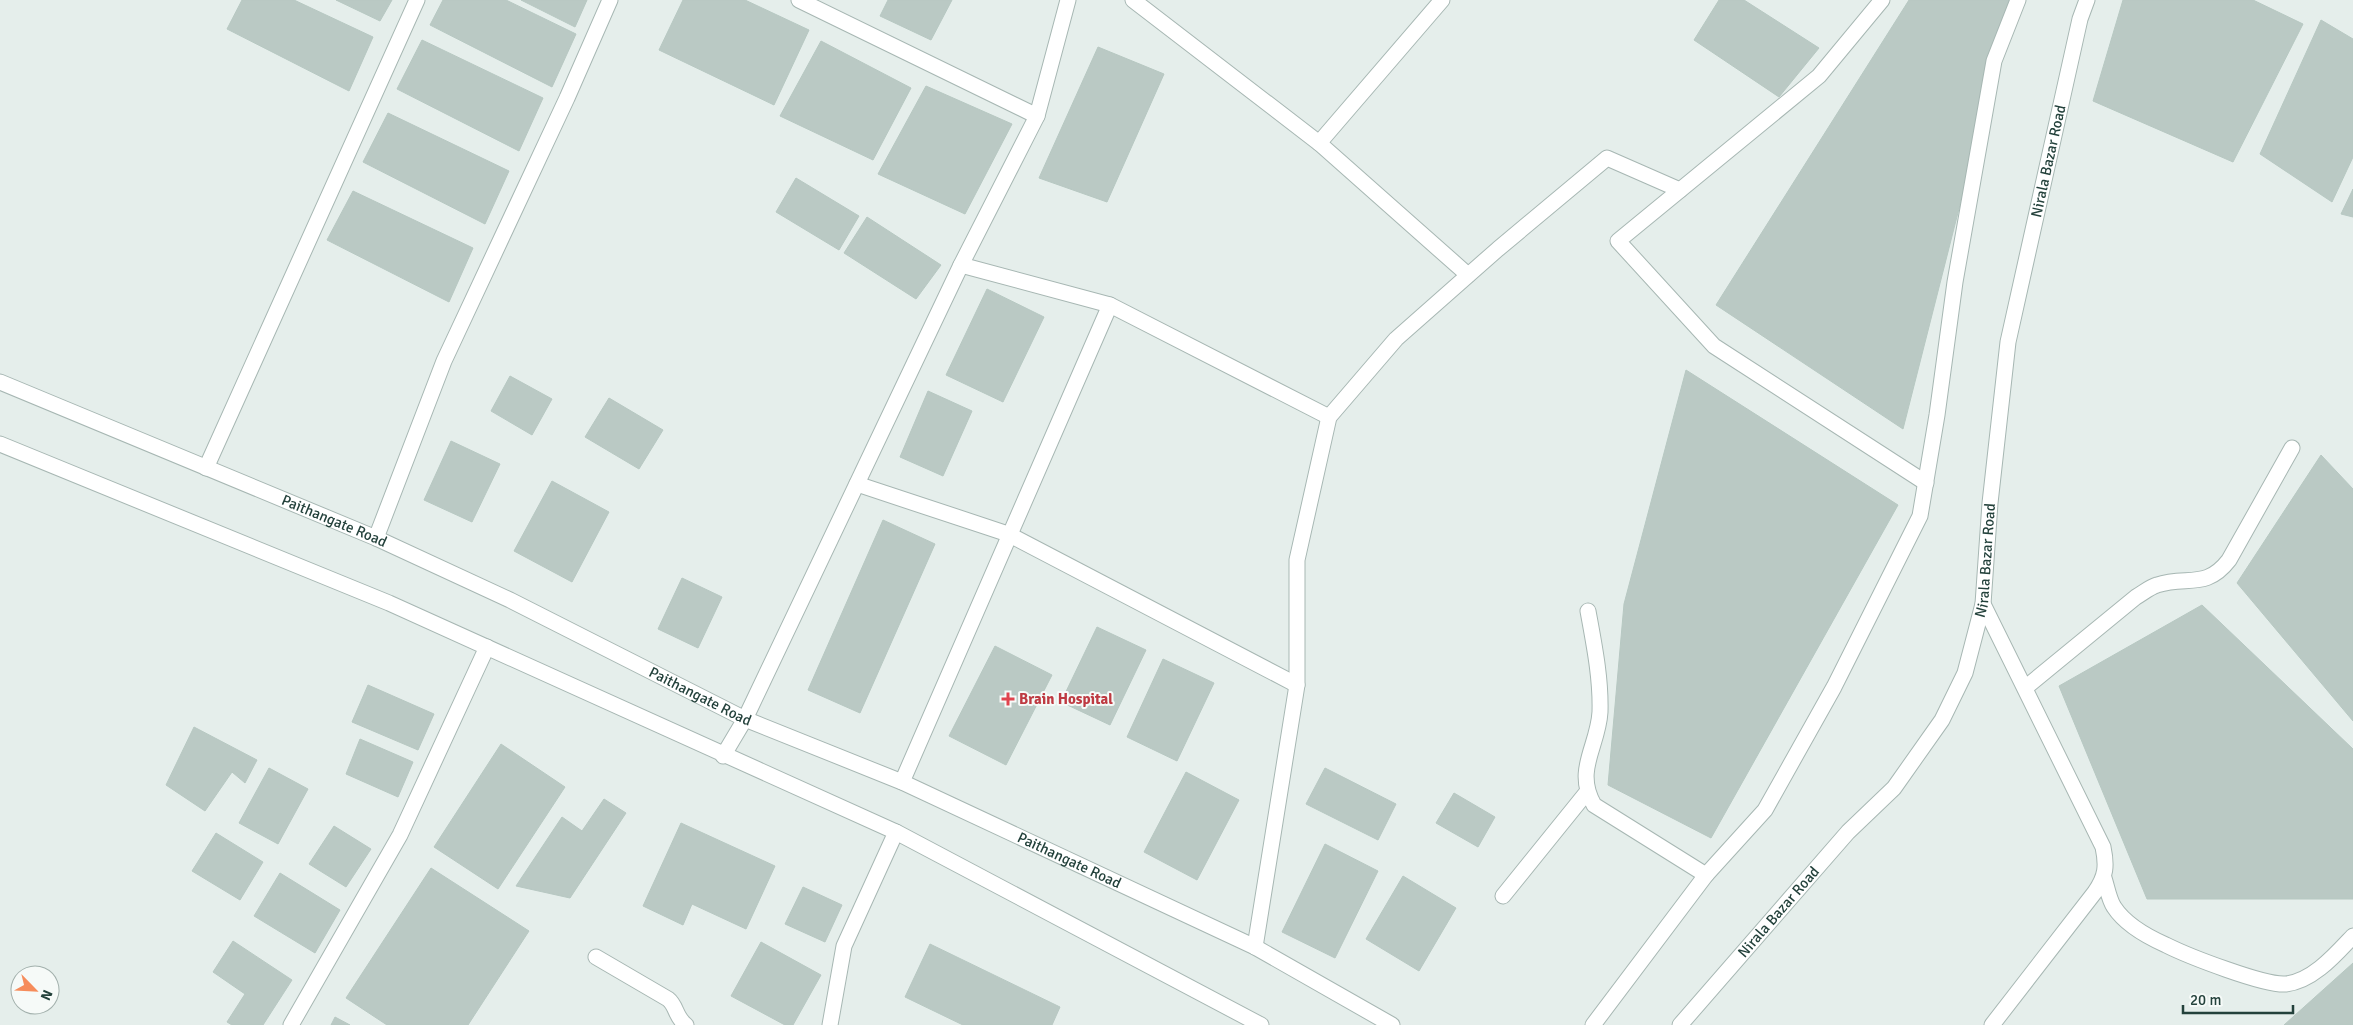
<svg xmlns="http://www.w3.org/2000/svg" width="2353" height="1025" viewBox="0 0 2353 1025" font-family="Signika,sans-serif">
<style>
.building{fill:#bac9c4;stroke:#b7c8c2}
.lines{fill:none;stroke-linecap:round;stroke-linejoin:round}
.minor-casing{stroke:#a7b7b3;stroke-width:17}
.minor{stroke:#fff;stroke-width:15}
.health-dot{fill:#e0444e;stroke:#f6faf8;stroke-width:2}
.labels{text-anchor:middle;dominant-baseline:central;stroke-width:4;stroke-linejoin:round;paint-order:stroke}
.street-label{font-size:15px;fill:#23413b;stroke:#f6faf8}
.health-label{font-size:15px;font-weight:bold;fill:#be3a42;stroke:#f6faf8;text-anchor:start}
</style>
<rect width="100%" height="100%" fill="#e5eeeb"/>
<path class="building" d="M242,0H294L373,37L349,91L227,29Z
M336,0H392L380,21Z
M443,0H506L576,34L552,87L430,25Z
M521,0H587L575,27Z
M683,0H745L809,30L774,105L659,50Z
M888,0H952L931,40L880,16Z
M1719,0H1744L1819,48L1779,97L1694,40Z
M1909,0H2012L1903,429L1716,305Z
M2123,0H2253L2303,24L2233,162L2093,101Z
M2321,20L2353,39V157L2332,202L2260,154Z
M422,40L543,98L519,151L397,89Z
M821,41L911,88L873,160L780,116Z
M1098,47L1164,74L1107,202L1039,178Z
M926,86L1012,124L965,214L878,174Z
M388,113L509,171L485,224L363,162Z
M796,178L859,216L839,250L776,212Z
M2353,189V217L2341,214Z
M353,191L473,248L449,302L327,240Z
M867,217L941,265L916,299L844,253Z
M987,289L1044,317L1003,402L946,375Z
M1686,370L1898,505L1711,838L1608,785L1624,604Z
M510,376L552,399L532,435L491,411Z
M928,391L972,411L943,476L900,457Z
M609,398L663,430L639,469L585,437Z
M451,441L500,464L472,522L424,500Z
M2321,455L2353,489V721L2237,583Z
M552,481L609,512L572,582L514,551Z
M883,520L935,544L860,713L808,690Z
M682,578L722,597L698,648L658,629Z
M2202,605L2353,749V899H2147L2059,686Z
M1097,627L1146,650L1110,725L1061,702Z
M995,646L1052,675L1006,765L949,736Z
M1163,659L1214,683L1177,761L1127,737Z
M368,685L434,714L418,750L352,722Z
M194,727L257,760L245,783L232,772L205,811L166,785Z
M360,739L413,762L398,797L346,774Z
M501,744L565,787L498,889L434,847Z
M269,768L308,789L278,844L239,823Z
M1325,768L1396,804L1378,840L1306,804Z
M1186,772L1239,800L1197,880L1144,852Z
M1454,793L1495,817L1478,847L1436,823Z
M604,799L626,813L570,898L516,886L562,817L582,831Z
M681,823L775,866L746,929L692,904L683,925L643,906Z
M334,826L371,849L346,887L309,864Z
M216,833L263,862L240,900L192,871Z
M1325,844L1378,871L1335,958L1282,932Z
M431,868L529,931L468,1025H387L346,998Z
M280,873L340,910L315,953L254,916Z
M1403,876L1456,908L1419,971L1366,939Z
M803,887L842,905L825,942L785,924Z
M233,941L292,980L263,1025H232L227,1022L245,994L213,972Z
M761,942L821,975L793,1025H785L731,996Z
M930,944L1060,1007L1052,1025H963L905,997Z
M2353,963V1025H2284Z
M335,1017L350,1025H331Z"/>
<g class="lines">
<g class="minor-casing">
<g id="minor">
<path d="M799,0L1037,116"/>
<path d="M1133,0L1319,143L1442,0"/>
<path d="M1882,0L1819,76L1618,241L1714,346L1926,483"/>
<path d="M1319,143L1468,275"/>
<path d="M961,265L1110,305L1329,417"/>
<path id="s1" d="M0,382L376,538L510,600L745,719L902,782L1255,947L1392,1025"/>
<path d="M0,444L389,603L896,832L1261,1025"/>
<path d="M206,468L417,0"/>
<path d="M857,484L1008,534L1297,685"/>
<path d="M376,538L444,361L567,98L610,0"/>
<path d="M1983,604L2103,847C2107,866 2106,876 2095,892L1992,1025"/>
<path d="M1588,611C1594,644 1601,678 1600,712C1598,747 1574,770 1594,805L1706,875"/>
<path d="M2025,688L2136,597C2143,593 2150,587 2157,585C2187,575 2206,590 2229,560L2292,448"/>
<path d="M723,756L745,719L961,265L1037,116L1068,0"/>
<path d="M902,782L1110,305"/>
<path d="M2104,878C2107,887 2109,900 2114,907C2125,924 2148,937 2166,945C2188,956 2265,986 2286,984C2313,981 2336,954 2353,936"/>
<path d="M1503,896L1587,792"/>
<path d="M1255,947L1297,685V560L1329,417L1396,339L1498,249L1607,158L1680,190"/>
<path d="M596,957L668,999C677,1006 675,1017 686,1025"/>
<path d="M291,1025L400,835L487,647"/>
<path d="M830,1025L844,946L896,832"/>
<path d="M1593,1025L1706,875L1765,810L1834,687L1920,516L1937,415L1955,282L1994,61L2018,0"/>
<path id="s2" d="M1680,1025L1848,832L1894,788L1942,720L1965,673L1983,604L1990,503L2008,342L2080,19L2087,0"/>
</g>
</g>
<use href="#minor" class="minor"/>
</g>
<path class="health-dot" d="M1005.5 691.5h5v5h5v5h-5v5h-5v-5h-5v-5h5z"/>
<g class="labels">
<g class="street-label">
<text stroke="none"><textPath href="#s2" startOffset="975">Nirala Bazar Road</textPath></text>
<text stroke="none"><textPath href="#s1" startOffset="362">Paithangate Road</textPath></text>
<text stroke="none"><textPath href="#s2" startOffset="570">Nirala Bazar Road</textPath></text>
<text stroke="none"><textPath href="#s1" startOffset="768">Paithangate Road</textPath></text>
<text stroke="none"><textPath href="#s1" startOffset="1172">Paithangate Road</textPath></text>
<text stroke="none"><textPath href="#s2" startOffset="150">Nirala Bazar Road</textPath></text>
</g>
<g class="health-label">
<text x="1019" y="699">Brain Hospital</text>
</g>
</g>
<g transform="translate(35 990) rotate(114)"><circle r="24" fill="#f6faf8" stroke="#a2b0ac"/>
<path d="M0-4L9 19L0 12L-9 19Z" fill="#f68c5b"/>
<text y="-8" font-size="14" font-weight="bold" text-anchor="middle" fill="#23413b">N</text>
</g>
<path d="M2183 1005v8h110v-8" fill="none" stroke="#23413b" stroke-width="2.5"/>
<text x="2190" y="1005" font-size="15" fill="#23413b" stroke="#f6faf8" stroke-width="4" paint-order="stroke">20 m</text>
</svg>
